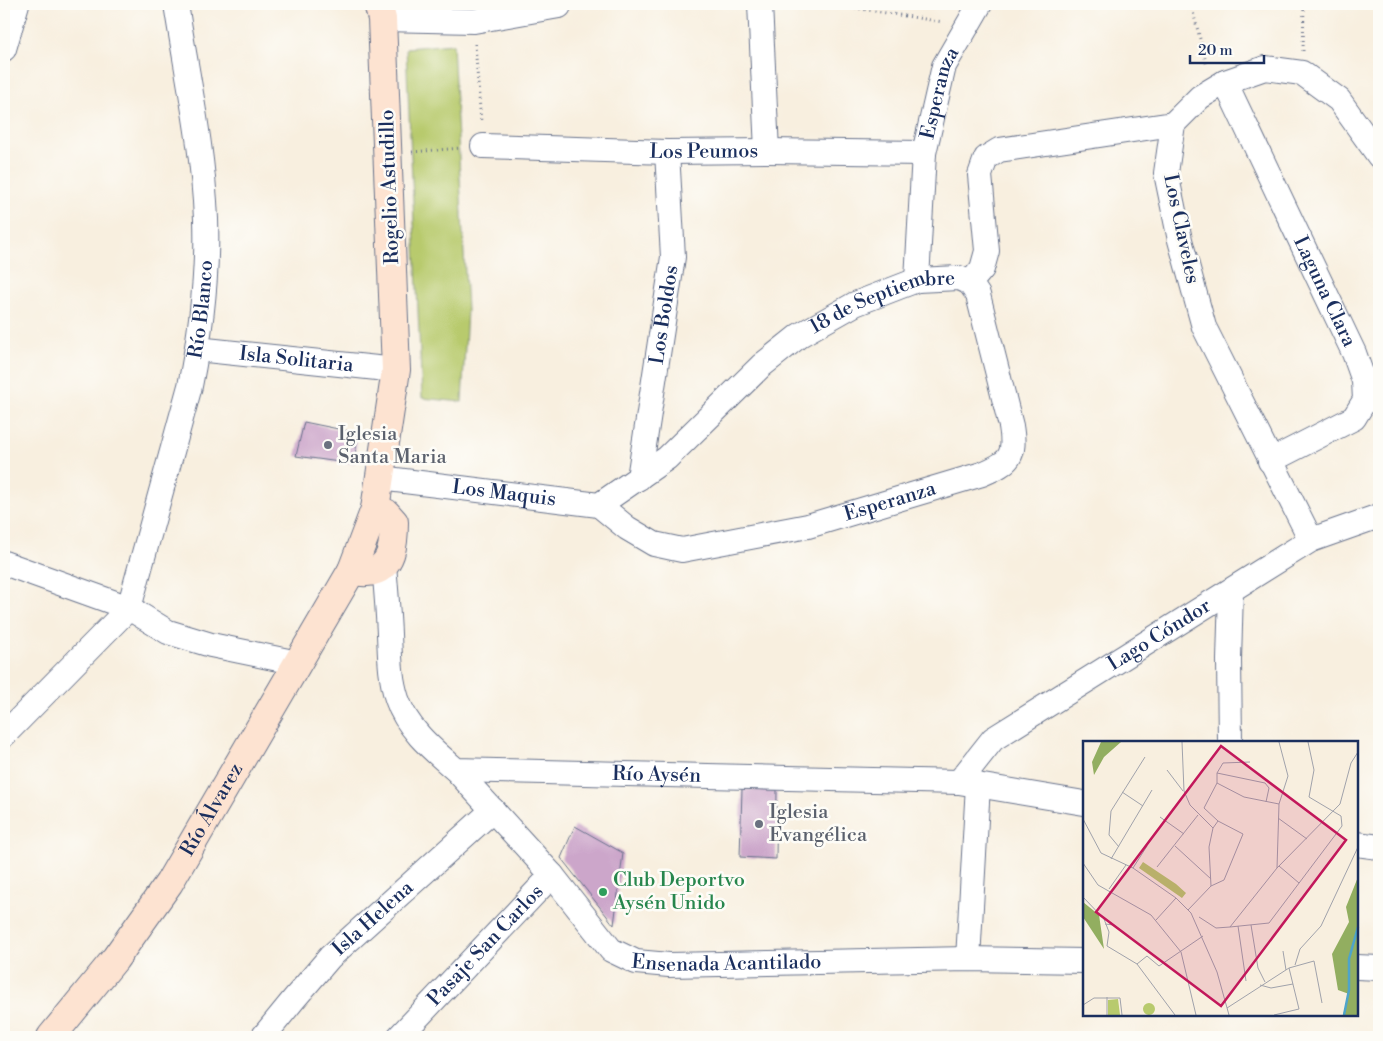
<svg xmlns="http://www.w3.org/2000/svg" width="1383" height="1041" viewBox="0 0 1383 1041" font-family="'Libre Bodoni',serif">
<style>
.green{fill:#b8ca6d;stroke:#6a7c66}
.building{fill:#cca6ca}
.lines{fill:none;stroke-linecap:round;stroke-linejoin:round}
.street-casing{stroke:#68728b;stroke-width:26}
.secondary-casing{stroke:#68728b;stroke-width:30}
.path{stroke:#68728b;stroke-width:3;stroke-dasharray:1 4;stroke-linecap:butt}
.street{stroke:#fff;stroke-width:24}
.secondary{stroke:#fde3d1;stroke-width:28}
.worship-dot{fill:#6b7280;stroke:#fdfcf7;stroke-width:2}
.leisure-dot{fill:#2e9e5b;stroke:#fdfcf7;stroke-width:2}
.labels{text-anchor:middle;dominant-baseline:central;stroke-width:5;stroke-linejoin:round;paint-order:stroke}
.street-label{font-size:20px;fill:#1b2f5e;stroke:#fdfcf7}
.worship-label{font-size:20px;fill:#5b616d;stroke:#fdfcf7;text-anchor:start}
.leisure-label{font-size:20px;fill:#27864d;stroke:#fdfcf7;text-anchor:start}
.inset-river{fill:none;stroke:#4ea4ca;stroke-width:2.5}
.inset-road{fill:none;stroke:#a0a2ab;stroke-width:1}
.view{fill:#c2185b;fill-opacity:0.15;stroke:#c2185b;stroke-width:2.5}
.inset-edge{fill:none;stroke:#1b2f5e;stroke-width:2.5}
</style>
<rect width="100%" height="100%" fill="#fdfcf7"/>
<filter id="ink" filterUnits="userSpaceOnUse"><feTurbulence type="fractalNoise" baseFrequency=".02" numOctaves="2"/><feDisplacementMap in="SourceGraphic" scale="10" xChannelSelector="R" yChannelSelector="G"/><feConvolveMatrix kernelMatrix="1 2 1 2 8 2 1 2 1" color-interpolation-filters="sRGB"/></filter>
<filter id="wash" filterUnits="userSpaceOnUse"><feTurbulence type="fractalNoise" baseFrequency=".0096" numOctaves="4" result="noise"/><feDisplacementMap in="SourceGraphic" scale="20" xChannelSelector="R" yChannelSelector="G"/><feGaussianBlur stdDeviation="1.12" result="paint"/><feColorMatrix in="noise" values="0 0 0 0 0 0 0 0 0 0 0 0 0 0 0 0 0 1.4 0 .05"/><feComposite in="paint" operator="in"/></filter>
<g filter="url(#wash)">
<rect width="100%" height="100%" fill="#f8efdf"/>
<path class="green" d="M453,44L467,310L462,402L422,398L406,48Z"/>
<g id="blocks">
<path class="building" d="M304,422L358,433L354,464L296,456Z
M742,789L777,790L776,859L740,857Z
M575,826L623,853L614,925L561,858Z"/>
</g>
</g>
<g filter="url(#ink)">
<use href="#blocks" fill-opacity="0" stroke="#68728b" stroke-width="1"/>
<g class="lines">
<g class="street-casing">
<g id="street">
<path d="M760,4L767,151"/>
<path d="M382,19L474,21L559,6"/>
<path d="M4,49L17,4"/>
<path id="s1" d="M1225,82L1354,353L1364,381L1365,400L1354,418L1270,461"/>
<path id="s2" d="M483,146L667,152L767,151L924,153"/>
<path id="s3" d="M917,280L924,153L944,66L980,4"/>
<path id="s4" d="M197,349L396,370"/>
<path id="s5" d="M380,478L599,505L667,458L761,366L800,335L855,304L917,280L959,278L970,283L982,269L987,251L980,175L986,158L999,150L1173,124"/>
<path id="s6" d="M639,478L673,257L667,152"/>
<path id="s7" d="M599,505L627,528L654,544L682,550L808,526L982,474C1010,462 1016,457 1011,426L978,295L970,283"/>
<path d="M1311,540L1204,327L1180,240L1166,173L1173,124L1200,97L1225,82L1265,68L1302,73L1339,100L1379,156"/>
<path d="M4,563L129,608L168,632L211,645L298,663"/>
<path id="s8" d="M384,565C386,588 388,611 389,634C390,656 390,678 397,699C407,729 433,750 456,770L959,782L1084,803"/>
<path id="s9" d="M4,735L129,608L190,386C201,331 208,276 206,219C203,147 187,75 176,4"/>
<path d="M1230,742L1229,660L1231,591"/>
<path id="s10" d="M456,770L552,875L611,950L636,962L669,965L968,959L1084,961"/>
<path id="s11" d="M959,782L993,739L1311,540L1379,516"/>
<path d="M1357,844L1379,847"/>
<path d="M968,959L978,785"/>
<path d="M1357,967L1379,968"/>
<path id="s12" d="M263,1037L294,999L330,957L493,810"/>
<path id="s13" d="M399,1037L552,875"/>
</g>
</g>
<g class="secondary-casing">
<g id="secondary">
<path d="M352,570C356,571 362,573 367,572C393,571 394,541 394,522L386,513L375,509"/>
<path id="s14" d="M51,1037L115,959L169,883L352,570L375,509L396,370L382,19L378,4"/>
</g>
</g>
<path class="path" d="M582,4H592
M830,4L943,22
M1191,4L1207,66
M475,44L481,122
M1303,51L1304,4
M412,152L461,148"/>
<use href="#street" class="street"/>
<use href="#secondary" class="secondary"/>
</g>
</g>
<g class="worship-dot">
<circle cx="328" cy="445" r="5"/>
<circle cx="759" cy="824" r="5"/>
</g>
<circle class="leisure-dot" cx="603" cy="892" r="5"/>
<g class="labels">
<g class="street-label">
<text stroke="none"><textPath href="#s3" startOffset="189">Esperanza</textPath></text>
<text stroke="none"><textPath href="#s2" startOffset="221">Los Peumos</textPath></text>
<text transform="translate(390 187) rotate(-92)">Rogelio Astudillo</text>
<text transform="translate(1181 229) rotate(78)">Los Claveles</text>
<text stroke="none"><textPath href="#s1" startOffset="232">Laguna Clara</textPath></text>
<text stroke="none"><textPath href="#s5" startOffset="575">18 de Septiembre</textPath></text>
<text stroke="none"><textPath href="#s9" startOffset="486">Río Blanco</textPath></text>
<text stroke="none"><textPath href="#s6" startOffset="165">Los Boldos</textPath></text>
<text stroke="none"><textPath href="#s4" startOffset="100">Isla Solitaria</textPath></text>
<text stroke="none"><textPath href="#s5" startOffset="125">Los Maquis</textPath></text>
<text stroke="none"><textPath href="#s7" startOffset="310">Esperanza</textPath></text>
<text stroke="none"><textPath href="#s11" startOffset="251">Lago Cóndor</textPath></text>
<text stroke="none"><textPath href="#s8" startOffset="429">Río Aysén</textPath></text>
<text stroke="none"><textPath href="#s14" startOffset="279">Río Álvarez</textPath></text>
<text stroke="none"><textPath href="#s12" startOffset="162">Isla Helena</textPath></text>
<text stroke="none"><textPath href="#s13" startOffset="126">Pasaje San Carlos</textPath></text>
<text stroke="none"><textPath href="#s10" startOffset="356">Ensenada Acantilado</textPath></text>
</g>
<g class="worship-label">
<text x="338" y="434">Iglesia<tspan x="338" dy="23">Santa Maria</tspan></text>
<text x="769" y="812">Iglesia<tspan x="769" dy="23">Evangélica</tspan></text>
</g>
<g class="leisure-label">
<text x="613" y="880">Club Deportvo<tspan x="613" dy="23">Aysén Unido</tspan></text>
</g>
</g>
<g transform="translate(1083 741)">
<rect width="275" height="275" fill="#f8efdf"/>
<path d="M60,121L93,143L103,152L99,157L56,127ZM35,258L37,274H25V259ZM60 268a6 6 0 1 1 12 0a6 6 0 1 1-12 0Z" fill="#b8ca6d"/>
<path d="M18,1H38L21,16L11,34L9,21ZM275,136V274H250H260L266,253L255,249L249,213L266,181L263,166ZM0,161L16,174L21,208L0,176Z" fill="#92ae60"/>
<path class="inset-river" d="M261,274L266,249V218L275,186"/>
<path class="inset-road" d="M99,1L101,50L107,64L130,87M167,21L140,22L134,32V42L161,56L196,63M84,29L100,50M134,32L182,42L186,47L183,61M39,51L60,65M77,76L101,93M195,77L224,98M0,78L18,112L50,127L93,157L108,172L134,231L146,274M92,105L128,138M36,106L26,94L28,70L62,16M28,118L69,49M0,122L15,144L68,174L98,211L113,274M196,125L216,142M74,126L115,74M50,127L64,105M194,127L196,63L205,35L196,1M128,145L141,139L160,93L135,80M26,148L43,124M0,156L21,178L26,191L24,205L54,223L64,215L76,225L120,195M105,169L128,145L126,106L130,87L135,80L121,67L134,42M116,176L133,187L147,186L194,127L257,63L268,22L275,11M73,179L93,157M22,183L31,184L39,190M168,184L175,227L182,241M155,185L163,240M147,186L186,182L259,85L258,75L226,56L231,29L225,1M200,210L203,229M54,223L92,274M212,224L217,208L238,185L275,106M177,244L188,247L210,243M0,264L11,257H37L39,274M144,267L206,227L231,220L239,262M24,274V256M191,274L216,268L206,227"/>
<path class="view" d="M138,5L263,99L138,265L13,171Z"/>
<rect width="275" height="275" class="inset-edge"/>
</g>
<rect width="1383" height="1041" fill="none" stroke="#fdfcf7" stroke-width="20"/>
<path d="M1190 55v8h74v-8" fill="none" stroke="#1b2f5e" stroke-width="2.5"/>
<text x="1198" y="55" font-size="15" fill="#1b2f5e" stroke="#fdfcf7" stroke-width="4" paint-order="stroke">20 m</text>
</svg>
